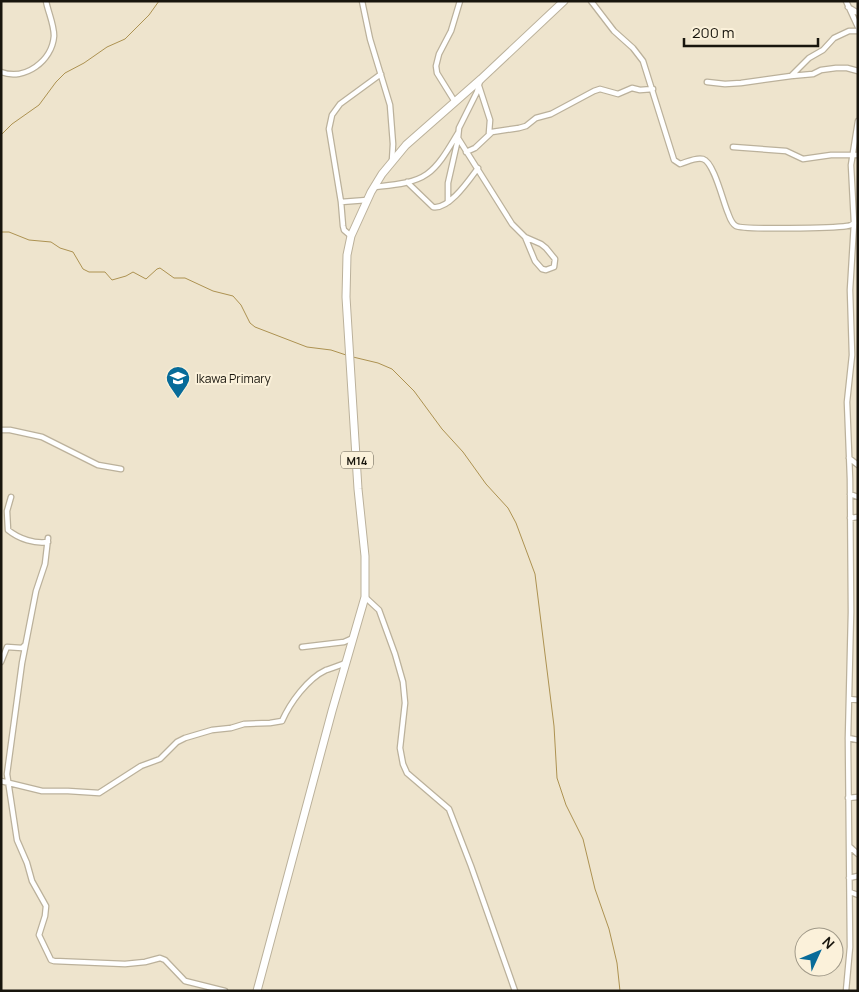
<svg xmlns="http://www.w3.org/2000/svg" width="859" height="992" viewBox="0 0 859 992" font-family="Manrope,sans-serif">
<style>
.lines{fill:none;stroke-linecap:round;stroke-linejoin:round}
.stream{stroke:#ad9251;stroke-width:1}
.minor-casing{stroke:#bbb19b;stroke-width:7}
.primary-casing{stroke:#bbb19b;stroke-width:9}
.minor{stroke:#fff;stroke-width:4.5}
.primary{stroke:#fff;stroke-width:7}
.labels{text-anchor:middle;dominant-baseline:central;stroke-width:4;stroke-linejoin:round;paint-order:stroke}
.shield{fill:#fbf1da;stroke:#5c574a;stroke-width:1}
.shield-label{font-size:11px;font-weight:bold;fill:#18150d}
.poi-label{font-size:12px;fill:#18150d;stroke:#fbf1da;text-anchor:start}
</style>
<rect width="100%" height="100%" fill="#eee4cd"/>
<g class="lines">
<path class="stream" d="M1,135L12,124L39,105L56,82L65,73L84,63L107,47L125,39L149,15L159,1
M1,232H9L29,240L51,242L60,248L73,252L83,269L89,272H105L112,280L126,276L133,272L146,279L157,269L160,268L174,278H185L213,291L233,296L241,305L250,323L255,327L307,347L331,350L346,355
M353,357L378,363L392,369L414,391L442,429L463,452L486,484L508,508L516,523L535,574L554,726L557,778L566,805L583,839L595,889L609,929L617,963L620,991"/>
<g class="minor-casing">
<path id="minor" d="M362,1L370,39L390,105L393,144L392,161
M591,1L614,31L633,48L643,61L674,160L680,164C687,162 696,157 703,159C714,162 723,202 728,213C730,218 731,223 736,226C743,230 834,228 847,226C850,226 851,225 854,223
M846,1L858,27
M848,7L858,13
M1,72C25,81 52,61 54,36C54,24 48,12 46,1
M791,76L813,74L821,70L836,68H847L858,71
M480,81L477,92L459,128L458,138L512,224L525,237L541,244L546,248L555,259L554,267L546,270L542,269L535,261L525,237
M707,82L725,84L741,83L791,76L809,58L823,50L834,38L849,31H858
M479,86L490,120L489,133
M455,102L437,73L436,66L439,54L451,31L460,1
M733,147L786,151L803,159L831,155H858
M466,152L475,148L492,132L519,128L526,126L536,118L551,114L594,91L600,89L618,94L632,88L640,90L653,89
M407,182L433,207C449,210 469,180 478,168
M374,187C391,185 413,184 427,174C440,165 450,146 458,133
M341,202L367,200
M448,202V183L458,139
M351,236L344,230L343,226L341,202L329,129L332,115L340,104L381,74
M1,430H10L42,437L98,465L121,469
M849,458L858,465
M850,494L858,497
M11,497L7,511L8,530C19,539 35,544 48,542
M850,518L858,517
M48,538L45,564L36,591L22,663L7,774L17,840L27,863L32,881L46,906L45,916L39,935L51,960L54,961L125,964L145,962L160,958L165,960L185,981L225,991
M365,597L379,610L395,654L403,682L405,703L400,748L403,764L407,773L449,809L471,866L515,991
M302,647L344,642L353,638
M1,662L7,647L22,648L25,645
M849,699L858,700
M848,738L858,740
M1,781L42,791H68L99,793L141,766L160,759L177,742L185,738L212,730L231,728L244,724L270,723L282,721C290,703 307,679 326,670C332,668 339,666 345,663
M848,798L858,797
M850,847L858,854
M849,878L858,876
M850,892L858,895
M846,991L850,947L848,738L851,612L850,479L847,402L852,355L850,290L854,223L851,165L858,121"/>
</g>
<g class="primary-casing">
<path id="primary" d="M257,991L332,711L365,597V556L358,489L346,297L347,255L351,236L371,192L382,174L406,145L481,79L564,1"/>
</g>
<use href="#minor" class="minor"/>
<use href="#primary" class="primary"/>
</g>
<defs>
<g id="school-pin" transform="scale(1.25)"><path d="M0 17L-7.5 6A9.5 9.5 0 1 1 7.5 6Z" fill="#076b99" stroke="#fbf1da"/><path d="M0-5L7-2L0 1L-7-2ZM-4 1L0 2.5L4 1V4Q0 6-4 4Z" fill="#fff"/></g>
</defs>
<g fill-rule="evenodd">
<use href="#school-pin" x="178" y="378"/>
</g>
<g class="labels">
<rect class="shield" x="341" y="451.5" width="32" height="17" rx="4"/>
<g class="shield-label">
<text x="357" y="460">M14</text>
</g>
<g class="poi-label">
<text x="196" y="378">Ikawa Primary</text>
</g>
</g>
<rect width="859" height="992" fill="none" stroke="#18150d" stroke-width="5"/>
<g transform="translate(819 952) rotate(46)"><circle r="24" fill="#fbf1da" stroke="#a09988"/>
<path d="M0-4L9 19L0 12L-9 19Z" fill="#076b99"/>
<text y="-8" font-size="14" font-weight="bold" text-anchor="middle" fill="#18150d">N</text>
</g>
<path d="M684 38v8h134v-8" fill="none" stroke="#18150d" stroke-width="2.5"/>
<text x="692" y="38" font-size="15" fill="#18150d" stroke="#fbf1da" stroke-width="4" paint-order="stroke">200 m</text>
</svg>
